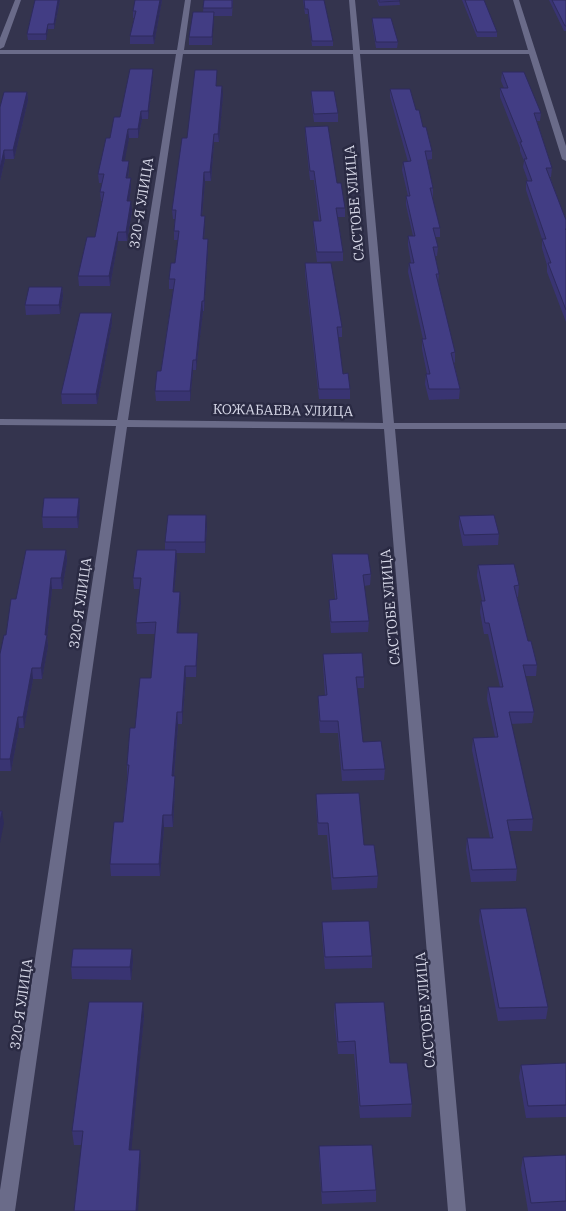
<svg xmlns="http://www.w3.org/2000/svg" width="566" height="1211" viewBox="0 0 566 1211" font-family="'IBM Plex Serif',serif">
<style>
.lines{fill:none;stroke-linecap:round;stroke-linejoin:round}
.minor{fill:#6a6b89;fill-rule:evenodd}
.wall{fill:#393472}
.shaded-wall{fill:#2e2b5c}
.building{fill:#423d84;stroke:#2e2b5c}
.labels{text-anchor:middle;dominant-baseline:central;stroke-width:5;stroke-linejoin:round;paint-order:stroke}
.street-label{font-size:14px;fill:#d8d9e9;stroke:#2a2a43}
</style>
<rect width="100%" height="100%" fill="#34344e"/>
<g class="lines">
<path class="minor" d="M15,0H21L4,47L0,49V38Z
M185,0H191L184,50H353L349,0H355L360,50H528L513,0H519L566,146V161L562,159L529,54H360L394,423H566V429H395L466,1211H448L384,429L127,427L15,1211H0V1190L116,426L0,425V419L117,420L176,54H0V50H177ZM183,54H353L383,423L128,420Z"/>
</g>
<path class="wall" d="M35,0H60L54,29H48L46,40H28L27,34Z
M162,0L154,44H130V36L134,18H133V11Z
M204,0H233L232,16H214L212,45H189V37L203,12Z
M303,0H324L333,41V46H312L308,14H305Z
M377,0H399L400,5L379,6Z
M462,0H484L497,32V37H477Z
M549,0H566V31H564Z
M372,18L398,42L397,48H376L372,24Z
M217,70L216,86L223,94L219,142H214L211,181H205L202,216L205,225L204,239H208V248L204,311H203L196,370H193L190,401H156L155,391L161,371L173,289H169V279L175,263L178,240H174V231L175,219H173L172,210L187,138Z
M502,72L541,113L540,121H537L552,168L551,177H550L566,220V322L547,272V265L542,248V239L526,190V181H528L523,167L524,161L520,151V148L500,97V88H504L501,81Z
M153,77L148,119H142L138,138H129L124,161L129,169L128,178L131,187L129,201L132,210L127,241H118L110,286H79L78,276L95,237L103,201H101L100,192L102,183H99L98,174L110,138L120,117Z
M390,89L416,110L432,151V159L427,160L433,188V197H432L440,228V237H435L438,247L437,256H435L439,274L438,284L455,352V362L454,363L460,389L459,399L429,400L425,384L426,374H427L422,349V339H423L408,272L409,263H411L408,245V236H413L406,205V196H408L402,170L403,162H408L390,97Z
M311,91L338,113V122H314L311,99Z
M27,92L28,100L14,159H5L0,181V107Z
M305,127L337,183L345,208V217H338L343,252V261L317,262L313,230V221H319L314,180H310L305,135Z
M305,263L342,327V337H338L343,374L350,389V399H319L305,273Z
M62,287L63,296L60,314L26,315L25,305Z
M112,313V323L97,404H62L61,394Z
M80,509L78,528H43L42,517Z
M459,516L499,534L498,545L463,546L459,526Z
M207,526L205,553H176L177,561L174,592L181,603L178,633L198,645L196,677H186L182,724H178L174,776L175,787L173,827H164L160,876H111L110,864L123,822L127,777V765L135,728L151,678L155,634H137L136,623L140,589H134L133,578L165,550V542Z
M66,550L67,561L62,589H52L47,637L48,646L42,679H33L24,728H19L11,771H0V654L6,635L16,599Z
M332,554L371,574L370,585L364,586L369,621L368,632L331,633L329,611V600L335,599L332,565Z
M478,565L519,585L518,597H517L528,641L537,665L536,676H525L534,712L532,723L511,724L533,819L532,831H509L517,869L516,881L471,882L466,850L467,838H490L472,750L473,738L495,737L487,699L488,687H500L488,634H484L480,612L481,601H482L477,576Z
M323,654L364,677V688H357L363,742L385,769L384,780L342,781L338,733H320L318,707V696H325L323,665Z
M316,794L364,845L378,876L377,888L332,890L327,835H318L316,806Z
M480,909L548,1007L546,1019L498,1021L479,921Z
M322,922L372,956V968L325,969L322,934Z
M133,961L131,980L72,979L71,967Z
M335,1003L390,1063L412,1104L411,1117L360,1118L354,1054H338L334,1016Z
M144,1016L131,1150H140L141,1165L82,1145H74L72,1131Z
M566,1063V1117L526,1118L519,1077L521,1065Z
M319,1146L376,1190V1202L322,1204L319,1159Z
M566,1155V1211H528L521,1169L523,1157Z"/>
<path class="shaded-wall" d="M58,0H60L54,29V24Z
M160,0H162L154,44L153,36Z
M214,12V20L212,45V37Z
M48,24V29L46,40V34Z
M153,69V77L148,119V111Z
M222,86L223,94L219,142L218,134Z
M27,92L28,100L14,159L13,150Z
M141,111L142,119L138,138V129Z
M128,129L129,138L123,170L122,161Z
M214,134V142L211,181L210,172Z
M4,150L5,159L0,181V169Z
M129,161V169L126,187V178Z
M204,172L205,181L201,225V216Z
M131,178V187L128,210L127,201Z
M131,201L132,210L127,241L126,232Z
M205,216V225L203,248V239Z
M118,232V241L110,286L109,276Z
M208,239V248L204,311V301Z
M62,287L63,296L60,314L59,305Z
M202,301L203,311L196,370V360Z
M112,313V323L97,404L96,394Z
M193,360V370L190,401V391Z
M79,498L80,509L78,528L77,517Z
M206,515L207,526L205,553V542Z
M66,550L67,561L62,589L61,578Z
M176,550L177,561L173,603V592Z
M51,578L52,589L47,637L48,646L42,679L41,668Z
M180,592L181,603L177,645V633Z
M198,633V645L196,677V666Z
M185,666L186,677L182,724V712Z
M32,668L33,679L24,728L23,717Z
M177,712L178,724L173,787L172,776Z
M18,717L19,728L11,771L10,759Z
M175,776V787L173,827L172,815Z
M2,811L4,823L0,843V822Z
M163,815L164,827L160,876L159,864Z
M132,949L133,961L131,980L130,967Z
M143,1002L144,1016L130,1165L129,1150Z
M140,1150L141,1165L138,1211H136Z"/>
<path class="building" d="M35,0H58L54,24H48L46,34H27Z
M135,0H160L153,36H130L136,11H133Z
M204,0H232V8H203Z
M304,0H324L333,41H312L308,9H305Z
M379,0H399L400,1L379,2Z
M465,0H484L497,32H477Z
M552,0H566V26H565Z
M193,12H214L212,37H189Z
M372,18H391L398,42H376Z
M130,69H153L148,111H141L138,129H128L122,161H129L126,178H131L127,201H131L126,232H118L109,276H78L87,237H95L104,192H100L104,174H98L106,138H110L114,117H120Z
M195,70H217L216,86H222L218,134H214L210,172H204L201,216H205L203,239H208L204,301H202L196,360H193L190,391H155L157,371H161L175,279H169L171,263H175L179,231H174L176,210H172L182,138H187Z
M502,72H524L541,113H534L552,168H546L566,220V229H565L566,230V310L548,263H551L542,239H546L526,181H532L524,159H527L520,142H522L500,88H508Z
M390,89H410L416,110H419L423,127H426L432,151H425L433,188H430L440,228H433L438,247H433L439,274H436L455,352L451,353L460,389H429L426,374H430L422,339H426L409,263H414L408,236H415L406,196H410L403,162L411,161Z
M311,91H334L338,113L314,114Z
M4,92H27L13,150H4L0,169V107Z
M328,126L337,183H341L345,208H336L343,252H317L313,221H321L314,171H310L305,127Z
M305,263H331L342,327H337L343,374L348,373L350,389H319Z
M29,287H62L59,305H25Z
M80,313H112L96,394H61Z
M44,498H79L77,517H42Z
M168,515H206L205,542H165Z
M494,515L499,534L464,535L459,516Z
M26,550H66L61,578H51L45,635H47L41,668H32L23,717H18L10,759H0V654L4,635H6L11,599H16Z
M137,550H176L173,592H180L177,633H198L196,666H185L182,712H177L172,776H175L172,815H163L159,864H110L114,822H123L129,765H127L130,728H135L140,678H151L156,622L136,623L141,578H133Z
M332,554H368L371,574L363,575L369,621L331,622L329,600L337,599Z
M514,564L519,585L514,586L528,641H531L537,665H523L534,712H509L533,819L507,820L517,869L472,870L467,838H493L473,738L498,737L488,687H503L489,623H485L481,601H485L478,565Z
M362,653L364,677H356L363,742L381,741L385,769L343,770L338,721H320L318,696L327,695L323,654Z
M359,793L364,845H374L378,876L333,878L328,823H318L316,794Z
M0,811H2L0,822Z
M526,908L548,1007L499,1008L480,909Z
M369,921L372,956L325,957L322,922Z
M73,949H132L130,967H71Z
M89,1002H143L129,1150H140L136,1211H74L83,1131H72Z
M384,1002L390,1063H407L412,1104L360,1106L355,1041L338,1042L335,1003Z
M566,1063V1105L528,1106L521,1065Z
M372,1145L376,1190L322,1192L319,1146Z
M566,1155V1201L531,1203L523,1157Z"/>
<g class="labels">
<g class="street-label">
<text transform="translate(141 203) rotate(-81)">320-Я УЛИЦА</text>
<text transform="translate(354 203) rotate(-95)">САСТОБЕ УЛИЦА</text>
<text transform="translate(283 410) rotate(1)">КОЖАБАЕВА УЛИЦА</text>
<text transform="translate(80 603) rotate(-82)">320-Я УЛИЦА</text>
<text transform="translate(390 607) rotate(-95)">САСТОБЕ УЛИЦА</text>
<text transform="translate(21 1004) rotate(-82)">320-Я УЛИЦА</text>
<text transform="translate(425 1010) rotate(-95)">САСТОБЕ УЛИЦА</text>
</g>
</g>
</svg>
